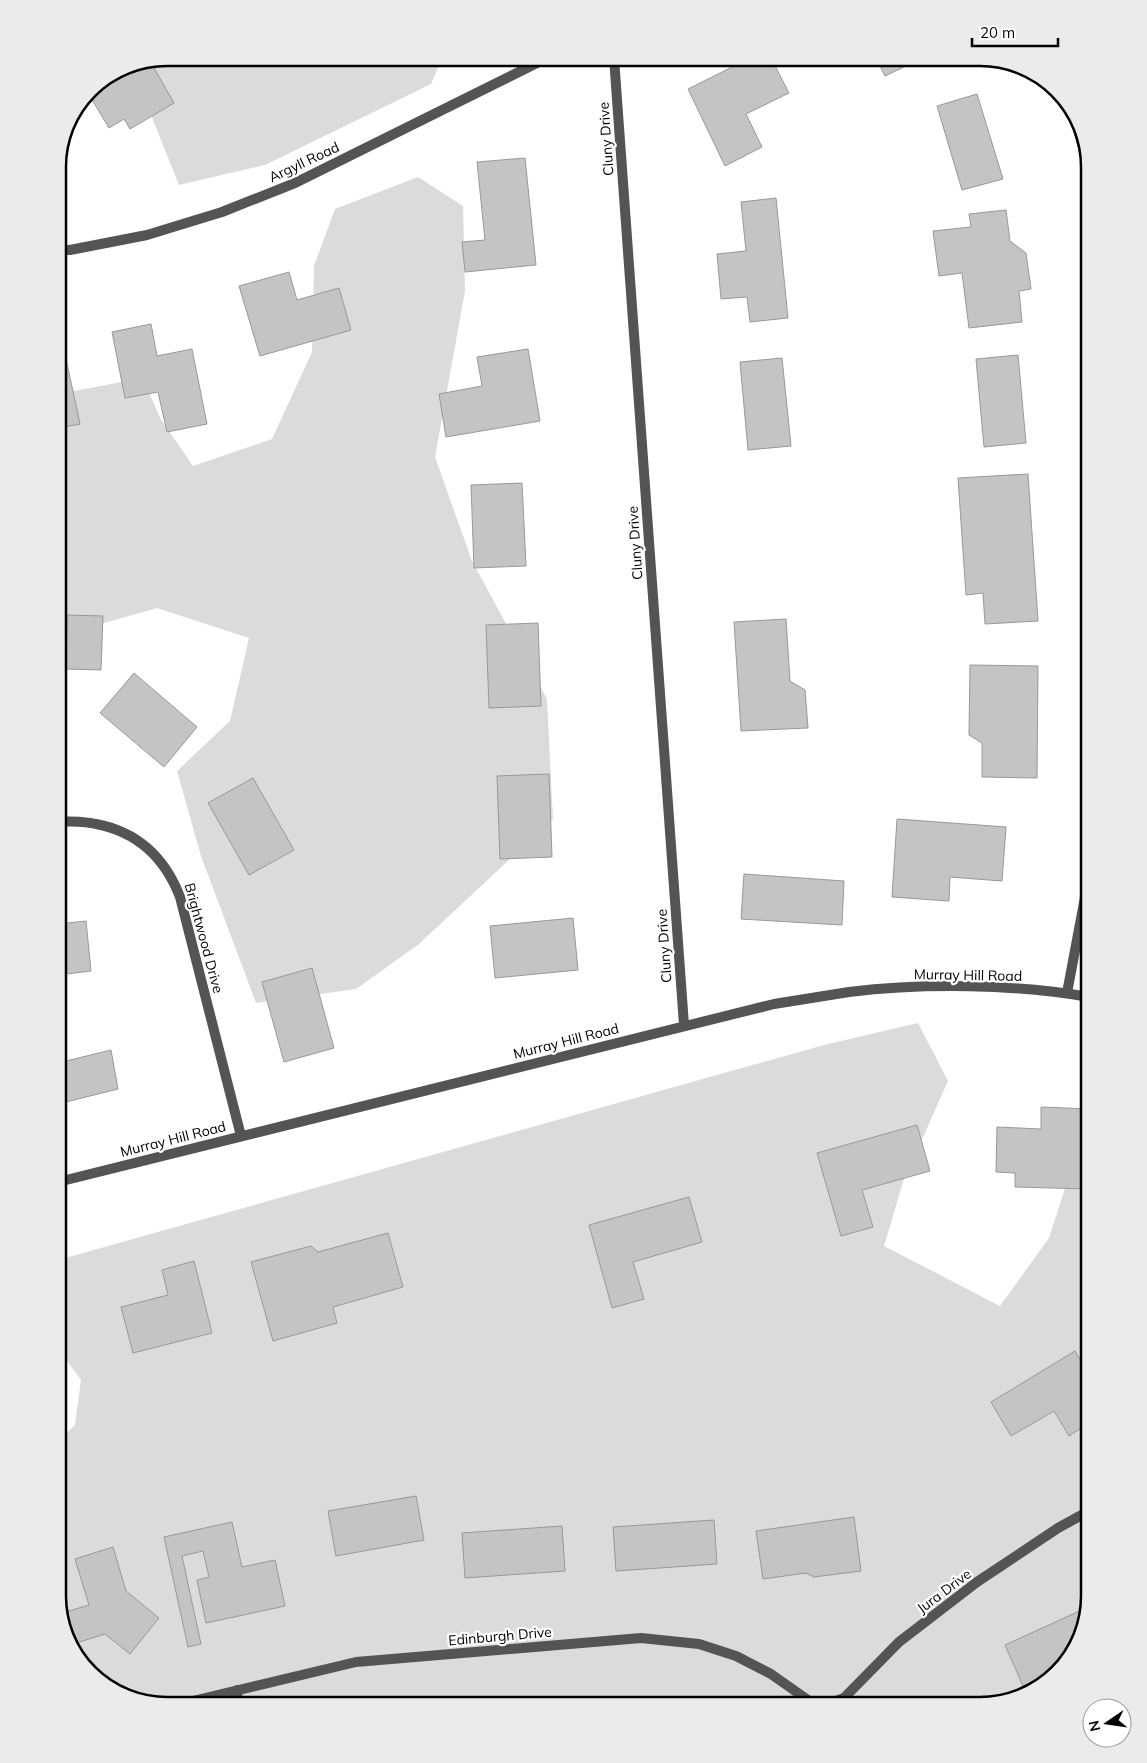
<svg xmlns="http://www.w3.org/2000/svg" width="1147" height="1763" viewBox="0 0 1147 1763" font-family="Mulish,sans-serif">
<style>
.green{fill:#dbdbdb}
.building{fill:#c4c4c4;stroke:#989898}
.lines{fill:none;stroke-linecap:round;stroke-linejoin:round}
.street{stroke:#545454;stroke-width:10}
.labels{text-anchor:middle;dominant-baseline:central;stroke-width:4.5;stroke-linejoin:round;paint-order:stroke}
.street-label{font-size:14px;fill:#000;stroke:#fff}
.rim{fill:none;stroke:#000;stroke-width:2.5}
</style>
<rect width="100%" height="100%" fill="#fff"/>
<path class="green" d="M168,58H442L431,84L265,165L179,185L131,65Z
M418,177L463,206L465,291L435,457L472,561L547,699L553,819L419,944L356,989L256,1003L201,856L177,771L230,721L249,638L157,608L76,631L58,639V394L143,378L160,418L193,466L272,439L312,352L314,266L335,209Z
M918,1023L948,1081L903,1182L884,1246L1000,1306L1049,1238L1079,1145L1089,1143V1596L1071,1656L1028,1694L979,1705H161L107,1687L69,1644L58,1595V1441L75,1425L81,1380L58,1349V1260L824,1045Z"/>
<path class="building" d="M750,58H771L789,93L746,114L762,147L725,166L688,89Z
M876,58H923L885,76Z
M936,58H955L940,65Z
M150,61L174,103L130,129L124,119L109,128L88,93L90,90L126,66Z
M977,94L1003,179L962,190L937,106Z
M525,158L536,265L465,272L462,242L485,240L477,162Z
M776,198L788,318L750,322L747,297L721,299L717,254L746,251L741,202Z
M1006,210L1010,241L1026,253L1031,289L1019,291L1022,322L969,328L962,273L939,276L933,231L971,227L969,214Z
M289,272L297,300L339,288L351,330L260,356L239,286Z
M151,324L157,356L192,349L207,424L167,432L158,392L125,398L112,332Z
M528,349L540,421L446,437L439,394L482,386L477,357Z
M64,350L80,424L58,428V352Z
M1018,355L1026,443L984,447L976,359Z
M782,358L791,446L748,450L740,362Z
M1028,474L1038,621L985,624L983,593L966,595L958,478Z
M522,483L526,566L474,568L471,485Z
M67,615L103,616L101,670L66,669Z
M786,619L790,681L805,690L808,728L741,731L734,622Z
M538,623L541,706L489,708L486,625Z
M970,665L1038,666L1037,778L982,777V743L969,735Z
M134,673L197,727L164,767L100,713Z
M549,774L552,857L500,859L497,776Z
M253,778L294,850L249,875L208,803Z
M897,819L1006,827L1002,881L950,877L949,901L892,897Z
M744,874L844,881L842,925L741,919Z
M573,918L578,970L495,978L490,926Z
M86,921L91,971L58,975V924Z
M312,968L334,1048L284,1062L262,982Z
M111,1050L118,1089L58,1104V1063Z
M1041,1107L1089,1109V1189L1015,1187V1173L996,1172L997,1127L1041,1129Z
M917,1125L930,1171L862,1190L873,1227L841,1236L817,1153Z
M689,1197L702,1242L633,1262L644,1299L612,1308L589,1225Z
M388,1233L403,1287L333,1307L337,1323L273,1341L251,1262L311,1246L318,1252Z
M194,1261L212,1333L133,1353L121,1307L168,1295L162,1270Z
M1075,1351L1089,1376V1423L1069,1436L1054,1411L1011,1436L991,1402Z
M416,1496L424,1540L336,1556L328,1511Z
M854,1517L861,1571L814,1577L806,1573L763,1579L756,1531Z
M714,1520L717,1564L616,1571L613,1527Z
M232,1522L242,1567L275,1560L285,1606L206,1623L197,1580L209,1577L203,1551L182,1556L201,1644L188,1647L164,1537Z
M562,1526L565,1571L465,1578L462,1533Z
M113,1547L126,1591L159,1618L130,1654L105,1634L70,1645L62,1613L89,1605L75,1559Z
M1086,1608L1071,1656L1052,1673L1023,1686L1005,1645Z"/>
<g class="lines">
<path class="street" d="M614,58L684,1025
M1074,115L1089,169
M58,250H70L147,235L222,212L295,183L547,58
M58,821C70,822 84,821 96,824C138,832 165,858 180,897L241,1136
M1067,993L1089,876
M58,1182L774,1004C799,1000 824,996 849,992C924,983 1015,984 1089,997
M237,1690L238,1705
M176,1705L356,1662L641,1638L699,1644L736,1656L771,1674L815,1705
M825,1705L844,1698L899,1642L977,1582L1058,1528L1089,1511"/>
</g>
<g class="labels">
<g class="street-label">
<text transform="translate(606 139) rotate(-94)">Cluny Drive</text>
<text transform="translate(304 162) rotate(-25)">Argyll Road</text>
<text transform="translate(635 543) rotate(-94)">Cluny Drive</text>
<text transform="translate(204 938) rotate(75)">Brightwood Drive</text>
<text transform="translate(664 946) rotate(-94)">Cluny Drive</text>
<text transform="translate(968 975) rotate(1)">Murray Hill Road</text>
<text transform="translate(566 1041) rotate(-14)">Murray Hill Road</text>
<text transform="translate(173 1139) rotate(-14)">Murray Hill Road</text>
<text transform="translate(944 1591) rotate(-37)">Jura Drive</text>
<text transform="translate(500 1636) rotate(-5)">Edinburgh Drive</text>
</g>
</g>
<path d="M0 0H1147V1763H0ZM167 66H980A101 101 0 0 1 1081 167V1596A101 101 0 0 1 980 1697H167A101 101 0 0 1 66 1596V167A101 101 0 0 1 167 66Z" fill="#ebebeb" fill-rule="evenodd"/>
<path class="rim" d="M167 66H980A101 101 0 0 1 1081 167V1596A101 101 0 0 1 980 1697H167A101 101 0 0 1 66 1596V167A101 101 0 0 1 167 66Z"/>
<g transform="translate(1107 1723) rotate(257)"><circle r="24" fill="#ffffff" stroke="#999999"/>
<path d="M0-4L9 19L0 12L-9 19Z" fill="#000000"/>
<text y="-8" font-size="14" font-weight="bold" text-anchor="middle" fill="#000000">N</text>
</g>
<path d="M972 38v8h86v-8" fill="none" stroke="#000000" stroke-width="2.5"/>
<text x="980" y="38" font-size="15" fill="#000000" stroke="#ffffff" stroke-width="4" paint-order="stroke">20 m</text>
</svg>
